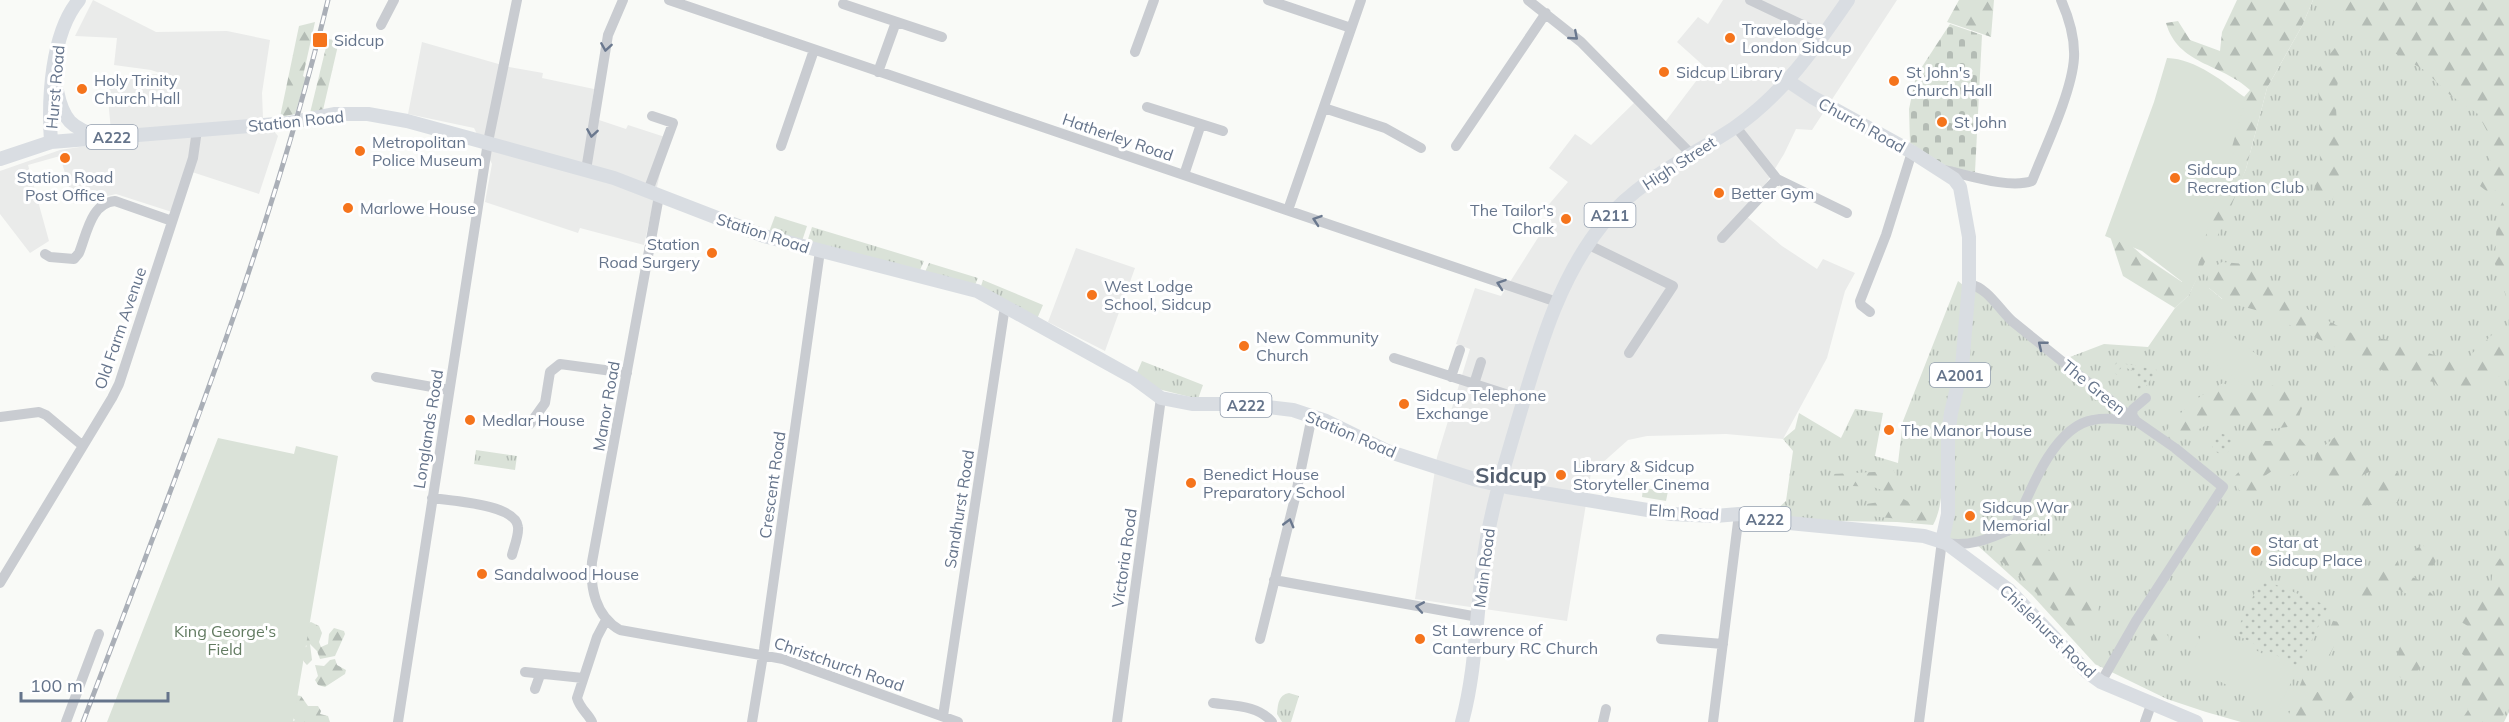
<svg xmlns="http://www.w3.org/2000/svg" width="2509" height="722" viewBox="0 0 2509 722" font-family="Mulish,sans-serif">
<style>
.built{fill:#eaebea}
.grass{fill:url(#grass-tufts);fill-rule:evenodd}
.forest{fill:url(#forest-firs)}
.cemetery{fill:url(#cemetery-stones)}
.park{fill:#dae2d8}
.garden{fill:url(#garden-dots)}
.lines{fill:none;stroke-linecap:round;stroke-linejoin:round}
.minor{stroke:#c9ccd1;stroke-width:10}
.major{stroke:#d9dde2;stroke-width:14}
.rail-casing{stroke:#aaafb7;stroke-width:5}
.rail{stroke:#fff;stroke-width:3;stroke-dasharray:9;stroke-linecap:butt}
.oneway{stroke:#6a788e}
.poi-dot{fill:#f5741c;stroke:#fff;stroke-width:2}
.labels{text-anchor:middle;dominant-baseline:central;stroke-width:6;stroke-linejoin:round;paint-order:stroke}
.shield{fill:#fff;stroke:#939eae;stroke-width:1.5}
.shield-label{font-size:15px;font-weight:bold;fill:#65748b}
.poi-label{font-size:16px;fill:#65748b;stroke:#fff;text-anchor:start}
.street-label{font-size:16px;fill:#65748b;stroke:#fff}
.park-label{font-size:16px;fill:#627b61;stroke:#fff}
.district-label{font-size:22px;font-weight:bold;fill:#545f6f;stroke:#fff}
</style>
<defs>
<pattern id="grass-tufts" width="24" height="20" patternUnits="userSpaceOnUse" patternTransform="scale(1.5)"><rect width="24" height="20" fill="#dae2d8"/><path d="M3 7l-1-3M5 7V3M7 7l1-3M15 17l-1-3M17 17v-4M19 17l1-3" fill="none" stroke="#b4bcb5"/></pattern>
<pattern id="forest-firs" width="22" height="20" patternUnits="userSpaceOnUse" patternTransform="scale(1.5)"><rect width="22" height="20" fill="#dae2d8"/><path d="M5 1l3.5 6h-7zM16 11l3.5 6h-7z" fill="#b4bcb5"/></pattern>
<pattern id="cemetery-stones" width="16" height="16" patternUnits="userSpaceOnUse" patternTransform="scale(1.5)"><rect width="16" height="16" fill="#dae2d8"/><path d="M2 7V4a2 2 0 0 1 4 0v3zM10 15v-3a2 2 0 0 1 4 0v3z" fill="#b4bcb5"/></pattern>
<pattern id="garden-dots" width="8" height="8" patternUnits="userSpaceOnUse" patternTransform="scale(1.5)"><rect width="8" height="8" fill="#dae2d8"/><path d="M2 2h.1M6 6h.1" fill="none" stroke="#b4bcb5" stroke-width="1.8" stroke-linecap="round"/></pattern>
</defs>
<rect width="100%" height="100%" fill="#f9faf7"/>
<path class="built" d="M93,0L156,32L227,31L270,40L262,93L263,118L278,136L259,194L189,171L175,213L116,194L74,204L60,156L28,165L49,241L30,253L0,214V171L60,150L112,142L106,77L163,74L151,70L114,65L117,38L75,36Z
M1723,0H1897L1812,130L1796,129L1784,154L1746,216L1782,246L1817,269L1823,259L1855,273L1845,291L1827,358L1783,439L1726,434L1647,436L1628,440L1591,473L1567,621L1415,599L1437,457L1470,349L1456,344L1475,288L1501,296L1548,222L1545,209L1568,182L1549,168L1575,134L1591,145L1636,101L1662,126L1706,68L1677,42L1698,17L1708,24Z
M422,42L509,67L543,73L542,78L594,89L590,117L626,129L628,125L668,138L644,245L580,228L578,233L485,202L492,164L474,128L408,114Z
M1076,248L1135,268L1105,351L1048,322Z"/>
<path class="grass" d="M2313,0H2509V712L2504,722H2241L2206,712L2167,699L2095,664L2032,595L1975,543L1942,541L1945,410C1939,443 1949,497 1933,525L1897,522L1773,520L1775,511L1786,501L1793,451L1783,439L1795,429L1799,413L1841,438L1855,409L1883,413L1875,456L1898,463L1903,421L1958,281L1968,289L1969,284L2073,369L2070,357L2104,344L2148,347L2175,308L2189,295L2246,169L2267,88L2302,26ZM2251,270L2222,299L2209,288Z
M775,216L807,226L802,241L769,232Z
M812,227L924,261L920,270L807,242Z
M929,263L978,278L975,285L925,272Z
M983,280L1043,305L1037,319L981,286Z
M1142,361L1203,385L1198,399L1158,389L1136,375Z
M476,450L517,456L515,470L474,464Z
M1643,488L1668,491L1666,501L1642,497Z
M1289,693L1299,696L1291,722H1282L1277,714C1278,705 1278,695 1289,693Z"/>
<path class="forest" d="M1959,0H1994L1991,37L1947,22Z
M2237,0H2313L2302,26L2267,88L2246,169L2228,214L2189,295L2175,308L2123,276L2110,236L2114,230L2143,256L2182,282L2200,258L2203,204L2244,97L2250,90C2221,63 2178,65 2166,23L2178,21L2190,40L2220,51L2222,32Z
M2346,0H2509V183L2500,189L2489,193L2480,186L2491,161L2479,144L2488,133L2478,114L2450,95L2424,70L2353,29L2341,6Z
M315,22L303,76L306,78L295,114L280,117L299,26Z
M328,39L339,41L323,110L310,113Z
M2350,41L2354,50C2350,55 2346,60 2343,66C2324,108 2352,158 2332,200L2319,201L2314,184L2320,163L2318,69L2338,44Z
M2509,189V304L2495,264L2497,213Z
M2222,262L2245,264L2262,281L2297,300L2311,312L2361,338L2384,339L2453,361L2466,359L2493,334L2509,327V374L2488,379L2477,390H2442L2434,382L2392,375L2263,312L2226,302L2209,288L2207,272Z
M2284,382L2306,396L2296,426L2260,430L2261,441H2279L2297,435L2306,446L2298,472L2287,477L2275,469L2260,479L2258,499L2239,490L2234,477L2249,461L2245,426L2224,416L2174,442L2163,436C2182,408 2194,399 2223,383L2246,394Z
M2336,436L2348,446L2371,454L2369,472L2355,479L2347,475L2337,482L2325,484L2317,471L2315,454Z
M1894,471L1897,478L1895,494L1931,515L1929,522L1870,516L1866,504L1880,502L1882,490L1873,487L1833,485L1828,481L1833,474Z
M2397,472L2400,479L2399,501L2390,507L2372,505L2361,506L2355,496C2366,481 2379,473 2397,472Z
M2017,535H2024L2044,544L2078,581L2086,595L2099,604L2098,617L2084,632L2075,633L2021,577L2000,560L1997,552Z
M2509,545V705L2500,722H2460L2468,710C2467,704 2464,700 2462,695C2459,683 2468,671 2468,659L2462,654L2463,646L2475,635C2472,625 2459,623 2452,615L2463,607L2491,595C2492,584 2490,571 2498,561C2502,555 2506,553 2509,545Z
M2412 558a12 12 0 1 1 24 0a12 12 0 1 1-24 0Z
M2395,552L2400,572L2419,580L2442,605L2414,598L2396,588L2377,599L2347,601L2348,593C2371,584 2377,578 2385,553Z
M2333,621L2340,622L2341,631L2325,665L2316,660Z
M311,622L319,626L322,633L319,642L321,647L328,644L329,634L334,628L344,631L345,634L335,656L320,659L317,651L310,644L312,660L307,665L302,659L303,649L307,646L302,643L306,624Z
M2151 640a9 9 0 1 1 18 0a9 9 0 1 1-18 0Z
M2401,643L2415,653L2424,663L2410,680L2396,676L2395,661Z
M335,659L337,665L346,670L345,674L325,687L318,685L315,680L318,676L315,665L324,666L330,660Z
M2305,672L2312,673L2317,677L2316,692H2352L2355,696L2350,701L2312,706L2311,715L2313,722H2286Z
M295,695L301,696L308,706H318L321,711L320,714L328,716L330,722H292L295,720L293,718Z"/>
<path class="cemetery" d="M1950,24L1982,35L1975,172L1951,169L1910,143L1909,109L1916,76Z"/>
<path class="park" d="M2167,58C2197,59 2223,82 2246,98L2232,147L2235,148L2213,208L2194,281L2189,287L2142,251L2105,236L2154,102Z
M2224,330L2267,362L2247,388L2205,356Z
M218,438L294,454L296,446L338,456L293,722H107Z
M2206,625L2297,671L2277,710L2187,665Z"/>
<path class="garden" d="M2117,362L2157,370L2142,392L2137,388L2140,383L2134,378L2133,371L2122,366L2117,375L2111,369Z
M2212 444a10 10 0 1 1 20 0a10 10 0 1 1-20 0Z
M2264,580L2328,606L2299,667L2235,634L2259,584H2261Z"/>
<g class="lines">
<path class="minor" d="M669,0L1557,302
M1268,0L1351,28
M1528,0L1581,42L1692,155
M1750,0L1824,35
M843,4L942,37
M381,25L394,0
M1135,52L1154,0
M878,72L896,22
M1147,107L1201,124L1184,175
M1324,108L1385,128L1421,148
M1201,124L1223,131
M1736,127L1777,179L1847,213
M781,146L814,50
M1456,146L1546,13
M586,170L608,35L623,0
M1944,170C1968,175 2009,189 2032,181C2045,148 2072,92 2074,58C2075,39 2069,18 2061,0
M648,191L673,123L652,116
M659,196L592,562C590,587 595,616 620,630L783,659L958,722
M1288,210L1361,0
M1722,238L1777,179
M1587,244L1673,286L1629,353
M45,254L50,257L74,259L79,253C87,233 91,203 115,201L172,221
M1969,284C1988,288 1998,308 2012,321L2136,421L2175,448L2223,487L2136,621L2101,682
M1870,312L1861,305L1860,301L1886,235L1912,152
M1394,358L1524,400
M376,377L449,390
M1451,377L1460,350
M1474,384L1481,362
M0,417L39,412L46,415L83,446
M509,421L530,424L545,403L550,372L560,364L627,373
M2136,421L2132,415L2133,409L2146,398
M432,498C451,501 516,504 518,527C519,535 514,547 512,555
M1946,543C1972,547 1990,538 2014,528C2028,496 2053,426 2093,420C2106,417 2121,419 2134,421
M1274,580L1478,617
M0,583L112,398L119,384L193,158L197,130
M1260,639L1295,498L1312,416
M1661,639L1723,644
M525,672L583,678
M535,689L540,675
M1213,703C1234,706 1258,705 1272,722
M943,716L1005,306
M66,722L99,634
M398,722L488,142L517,0
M592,722C588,713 580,709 577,698L597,637L606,620
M752,722L764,649L820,251
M1117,722L1161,398
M1603,722L1606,709
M1713,722L1739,514
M1919,722L1942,541
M2145,722L2151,705"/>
<path class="major" d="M1788,81L1812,97L1912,152L1954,179L1960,187L1969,237V284L1962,367L1951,413L1948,436V514L1942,541
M57,91C63,120 71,128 100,137
M51,142C48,100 51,33 79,0
M0,159L51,142L288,123L334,114H368L407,121L614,178L764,236L977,291L1134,378L1161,398L1192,404H1242L1293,410L1326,421L1387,451L1477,480L1507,487L1672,514L1715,516L1739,514L1789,523L1924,536L1946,543L2009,590L2087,672L2101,682L2196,722
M1462,722C1476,671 1476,617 1483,564C1489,516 1503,470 1517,423C1538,353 1557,279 1605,221C1639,180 1690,157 1734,128C1782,95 1815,48 1848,0"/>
<g class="rail-casing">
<path id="rail" d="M83,722C173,484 268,248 328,0"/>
</g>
<use href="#rail" class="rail"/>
</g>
<defs><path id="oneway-chevron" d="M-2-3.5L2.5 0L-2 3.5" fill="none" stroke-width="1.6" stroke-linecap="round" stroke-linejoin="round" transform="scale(1.5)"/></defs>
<g class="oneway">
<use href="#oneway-chevron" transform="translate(1574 36) rotate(41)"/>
<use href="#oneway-chevron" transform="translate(606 47) rotate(99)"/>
<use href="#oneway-chevron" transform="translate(592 133) rotate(99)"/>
<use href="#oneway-chevron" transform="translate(1317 220) rotate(-161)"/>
<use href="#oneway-chevron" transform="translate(1501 284) rotate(-161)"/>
<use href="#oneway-chevron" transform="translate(2042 345) rotate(-141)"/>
<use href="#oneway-chevron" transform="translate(1289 523) rotate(-75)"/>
<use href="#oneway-chevron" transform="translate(1420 607) rotate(-170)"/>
</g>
<g class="poi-dot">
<circle cx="1730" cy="38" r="6"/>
<rect x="312" y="32" width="16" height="16" rx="3"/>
<circle cx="1664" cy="72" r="6"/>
<circle cx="1894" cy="81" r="6"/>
<circle cx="82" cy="89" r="6"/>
<circle cx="1942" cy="122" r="6"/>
<circle cx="360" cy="151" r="6"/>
<circle cx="65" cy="158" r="6"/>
<circle cx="2175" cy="178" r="6"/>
<circle cx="1719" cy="193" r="6"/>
<circle cx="348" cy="208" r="6"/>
<circle cx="1566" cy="219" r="6"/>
<circle cx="712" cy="253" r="6"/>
<circle cx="1092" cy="295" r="6"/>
<circle cx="1244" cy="346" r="6"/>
<circle cx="1404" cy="404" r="6"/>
<circle cx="470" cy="420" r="6"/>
<circle cx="1889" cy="430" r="6"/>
<circle cx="1561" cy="475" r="6"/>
<circle cx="1191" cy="483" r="6"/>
<circle cx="1970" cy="516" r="6"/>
<circle cx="2256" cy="551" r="6"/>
<circle cx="482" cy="574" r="6"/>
<circle cx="1420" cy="639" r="6"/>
</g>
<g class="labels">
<g class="shield">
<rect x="86.5" y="125" width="51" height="24" rx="4.5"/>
<rect x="1584.5" y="203" width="51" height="24" rx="4.5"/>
<rect x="1930" y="363" width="60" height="24" rx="4.5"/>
<rect x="1220.5" y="393" width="51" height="24" rx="4.5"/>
<rect x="1739.5" y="507" width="51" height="24" rx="4.5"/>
</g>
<g class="shield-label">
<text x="112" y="137">A222</text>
<text x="1610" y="215">A211</text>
<text x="1960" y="375">A2001</text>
<text x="1246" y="405">A222</text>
<text x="1765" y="519">A222</text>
</g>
<g class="poi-label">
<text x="1742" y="29">Travelodge<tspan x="1742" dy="18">London Sidcup</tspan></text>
<text x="334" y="40">Sidcup</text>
<text x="1676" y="72">Sidcup Library</text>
<text x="1906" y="72">St John's<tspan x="1906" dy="18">Church Hall</tspan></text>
<text x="94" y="80">Holy Trinity<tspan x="94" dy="18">Church Hall</tspan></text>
<text x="1954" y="122">St John</text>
<text x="372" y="142">Metropolitan<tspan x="372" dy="18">Police Museum</tspan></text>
<text x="2187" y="169">Sidcup<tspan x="2187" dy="18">Recreation Club</tspan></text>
<text x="65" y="177" text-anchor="middle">Station Road<tspan x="65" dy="18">Post Office</tspan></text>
<text x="1731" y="193">Better Gym</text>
<text x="360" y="208">Marlowe House</text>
<text x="1554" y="210" text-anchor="end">The Tailor's<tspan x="1554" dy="18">Chalk</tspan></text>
<text x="700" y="244" text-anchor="end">Station<tspan x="700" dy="18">Road Surgery</tspan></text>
<text x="1104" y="286">West Lodge<tspan x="1104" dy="18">School, Sidcup</tspan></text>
<text x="1256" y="337">New Community<tspan x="1256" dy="18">Church</tspan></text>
<text x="1416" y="395">Sidcup Telephone<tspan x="1416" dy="18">Exchange</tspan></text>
<text x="482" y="420">Medlar House</text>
<text x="1901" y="430">The Manor House</text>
<text x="1573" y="466">Library &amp; Sidcup<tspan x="1573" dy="18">Storyteller Cinema</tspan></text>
<text x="1203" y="474">Benedict House<tspan x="1203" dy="18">Preparatory School</tspan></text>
<text x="1982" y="507">Sidcup War<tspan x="1982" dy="18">Memorial</tspan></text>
<text x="2268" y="542">Star at<tspan x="2268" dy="18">Sidcup Place</tspan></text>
<text x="494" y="574">Sandalwood House</text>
<text x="1432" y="630">St Lawrence of<tspan x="1432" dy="18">Canterbury RC Church</tspan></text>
</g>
<g class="street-label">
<text transform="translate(55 87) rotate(-85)">Hurst Road</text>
<text transform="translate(296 121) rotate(-6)">Station Road</text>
<text transform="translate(1862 125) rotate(29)">Church Road</text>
<text transform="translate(1118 137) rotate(19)">Hatherley Road</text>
<text transform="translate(1679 163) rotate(-33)">High Street</text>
<text transform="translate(763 233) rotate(18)">Station Road</text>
<text transform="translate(120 328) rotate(-71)">Old Farm Avenue</text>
<text transform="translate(2094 387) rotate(39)">The Green</text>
<text transform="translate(606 406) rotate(-80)">Manor Road</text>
<text transform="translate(428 429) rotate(-81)">Longlands Road</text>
<text transform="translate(1351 434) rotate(23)">Station Road</text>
<text transform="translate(772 485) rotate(-82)">Crescent Road</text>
<text transform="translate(959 509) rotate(-81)">Sandhurst Road</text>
<text transform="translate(1684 512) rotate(4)">Elm Road</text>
<text transform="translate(1124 558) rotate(-82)">Victoria Road</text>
<text transform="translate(1484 568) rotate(-83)">Main Road</text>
<text transform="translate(2048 631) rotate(44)">Chislehurst Road</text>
<text transform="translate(839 664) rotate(19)">Christchurch Road</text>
</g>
<g class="park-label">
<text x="225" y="631">King George's<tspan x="225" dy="18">Field</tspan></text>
</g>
<g class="district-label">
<text x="1511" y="475">Sidcup</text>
</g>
</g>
<path d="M21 692v9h147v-9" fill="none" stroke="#65748b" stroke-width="3"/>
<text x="30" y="692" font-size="18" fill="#65748b" stroke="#ffffff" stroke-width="4.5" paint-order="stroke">100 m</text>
</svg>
